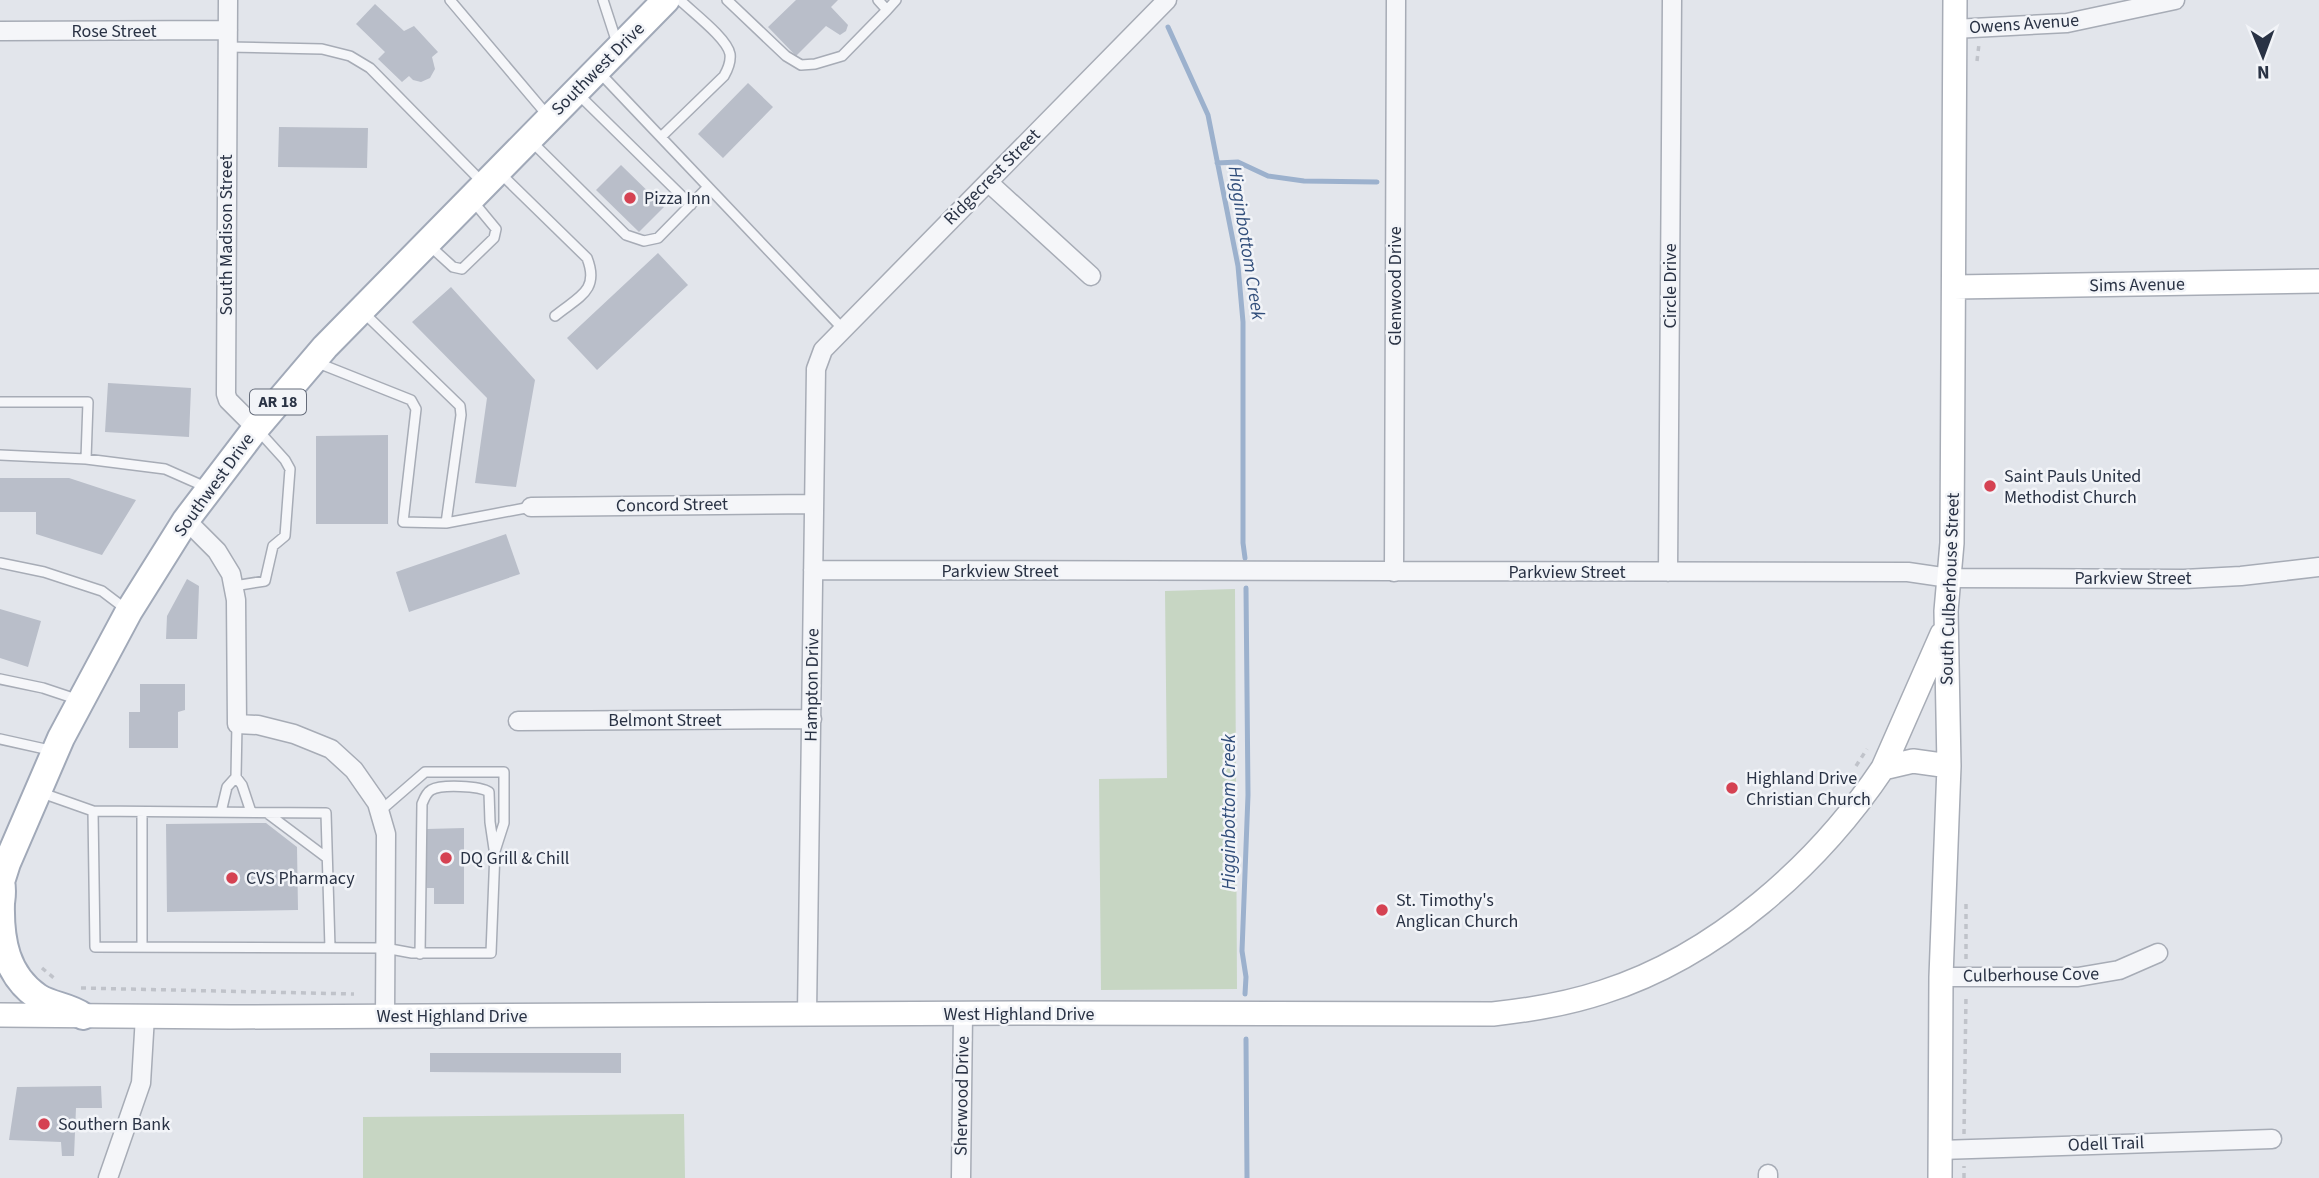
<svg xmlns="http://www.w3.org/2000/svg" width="2319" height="1178" viewBox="0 0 2319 1178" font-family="'Source Sans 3',sans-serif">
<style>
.green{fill:#c7d6c3}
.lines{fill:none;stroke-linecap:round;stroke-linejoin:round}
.stream{stroke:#9cb1cd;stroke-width:5}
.building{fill:#b9bec9}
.lane-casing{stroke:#a7acb6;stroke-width:12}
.street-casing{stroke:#a7acb6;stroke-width:21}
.secondary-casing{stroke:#a7acb6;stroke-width:26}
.primary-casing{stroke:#a1a9b8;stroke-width:30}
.path{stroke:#c0c3ca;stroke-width:3.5;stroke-dasharray:5 5;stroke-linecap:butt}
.lane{stroke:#f5f6f9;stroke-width:9}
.street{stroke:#f5f6f9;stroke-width:18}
.secondary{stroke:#fff;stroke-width:23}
.primary{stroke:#fff;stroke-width:26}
.poi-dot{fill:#d54252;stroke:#f2f4f8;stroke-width:2.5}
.labels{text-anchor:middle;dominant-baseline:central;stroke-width:5;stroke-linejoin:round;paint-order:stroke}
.shield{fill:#f2f4f8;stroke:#656c7a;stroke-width:2}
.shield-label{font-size:16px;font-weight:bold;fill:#293244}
.street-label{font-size:18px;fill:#293244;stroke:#f2f4f8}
.poi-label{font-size:18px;fill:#293244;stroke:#f2f4f8;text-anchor:start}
.water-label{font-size:19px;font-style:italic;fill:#314e7b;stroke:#f2f4f8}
</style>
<rect width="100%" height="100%" fill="#e2e5eb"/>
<path class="green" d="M1235,589L1237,989L1101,990L1099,779L1167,778L1165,591Z
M684,1114L685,1178H363V1117Z"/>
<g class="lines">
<path class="stream" d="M1168,27L1208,115L1238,266L1243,322V543L1245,558
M1217,163L1238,162L1268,176L1304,181L1377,182
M1245,994L1246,977L1242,951L1248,795L1246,588
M1246,1039L1247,1178"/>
</g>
<path class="building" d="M796,0H838L831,7L848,25L846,31L840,35L826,26L796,56L768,27Z
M375,4L404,31L414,26L438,52L432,57L435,69L430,78L421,82L413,80L409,76L402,82L378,59L385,52L356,24Z
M748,83L773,107L723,158L698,134Z
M279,127L368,128L367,168L278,167Z
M621,165L664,207L639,232L596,190Z
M658,253L688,285L597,370L567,338Z
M451,287L535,380L516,487L475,483L487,398L412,322Z
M108,383L191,388L189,437L105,432Z
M388,435V524H316V436Z
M0,478H69L136,500L102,555L36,534V512H0Z
M506,534L520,574L409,612L396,572Z
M187,579L199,586L197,639H166L167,616Z
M0,609L41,621L28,667L0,658Z
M140,684H185V710L178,712V748H129V712H140Z
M266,823L297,847L298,910L167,912L166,824Z
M464,828V904H434V888H427V829Z
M430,1053H621V1073L430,1072Z
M101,1086L102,1108H76L74,1156H62L61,1142L9,1140L17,1087Z"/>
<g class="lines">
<g class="lane-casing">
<path id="lane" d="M450,0L548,116
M603,0L617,43
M727,0L786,56L801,65L815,64L842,56L887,10L878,0
M887,10L896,0
M227,47L322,49L350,56L370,68L483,183
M599,72L843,329
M577,93L691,205
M661,137L724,76C728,69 731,62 730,54C727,38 692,12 680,0
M530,140L626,235L644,241L658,238L708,187
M501,174L587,258C600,291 578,297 555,316
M430,246L453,267L462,269L494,238L496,229L472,200
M362,311L460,406L461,415L446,523L531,507
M318,363L411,400L416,409L403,522L446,523
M0,402H88L86,459
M0,455L86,459L165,469L208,488
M0,563L44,572L102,591L127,610
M234,586L265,581L273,546L285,536L290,469L285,460L257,429
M0,679L43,688L79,700
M237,724L236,777L242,785L251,812
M0,739L54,751
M42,793L93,811
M221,812L227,787L236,777
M267,813L327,858
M142,947V812
M330,948L326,813L93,811L95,947L385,948L412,953H491L495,851L504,823V772H425L380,811
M420,954L422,804C424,799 426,793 431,790C442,784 480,786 489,792L490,822L494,849"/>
</g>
<g class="street-casing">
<path id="street" d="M228,0L226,394L228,400L256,428
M1954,29L2067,23L2175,0
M0,31L228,30
M988,182L1091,276
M531,507L814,504
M186,520L217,551L231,574L236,600L237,724L258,725L294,734L331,749L354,770L377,803L386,834L385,1017
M813,570L1908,572L1949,578L2184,579L2241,576L2319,567
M1394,572L1396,0
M1668,572L1672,0
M518,721L812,719
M1941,977H2078L2119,970L2158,953
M807,1014L816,369L823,350L1167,0
M1940,1150L2272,1139
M1768,1174V1178
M108,1178L141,1083L145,1016
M961,1178L963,1014"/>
</g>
<g class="secondary-casing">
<path id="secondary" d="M1954,287L2319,281
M1883,768L1942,634
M0,1015L231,1017L1033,1013L1493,1014C1530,1010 1567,1004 1603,992C1716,956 1818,865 1883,768L1913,761L1949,766
M1940,1178L1941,977L1949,766L1946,611L1952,543L1955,0"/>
</g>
<g class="primary-casing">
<path id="primary" d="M1,882C3,890 2,895 1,903C0,940 6,975 38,997C52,1006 69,1006 83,1016
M0,885L7,863L61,738L129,611L186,520L256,428L325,347L666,0"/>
</g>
<path class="path" d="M1977,61L1979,44
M1856,766L1867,749
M1966,959V900
M42,968L55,979
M81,988L354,994
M1964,1134L1966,995
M1964,1178V1166"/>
<use href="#lane" class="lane"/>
<use href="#street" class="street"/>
<use href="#secondary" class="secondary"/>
<use href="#primary" class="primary"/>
</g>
<g class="poi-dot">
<circle cx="630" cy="198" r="7"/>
<circle cx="1990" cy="486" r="7"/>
<circle cx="1732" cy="788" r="7"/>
<circle cx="446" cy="858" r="7"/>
<circle cx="232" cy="878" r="7"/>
<circle cx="1382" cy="910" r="7"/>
<circle cx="44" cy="1124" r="7"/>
</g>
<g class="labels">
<rect class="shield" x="250" y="389.5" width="56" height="25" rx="5"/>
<g class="shield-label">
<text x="278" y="402">AR 18</text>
</g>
<g class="street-label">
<text transform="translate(2024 24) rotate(-4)">Owens Avenue</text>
<text x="114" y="31">Rose Street</text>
<text transform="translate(598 69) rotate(-45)">Southwest Drive</text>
<text transform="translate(992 177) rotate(-45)">Ridgecrest Street</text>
<text transform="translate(226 235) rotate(-90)">South Madison Street</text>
<text transform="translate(2137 285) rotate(-1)">Sims Avenue</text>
<text transform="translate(1395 286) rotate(-90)">Glenwood Drive</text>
<text transform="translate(1670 286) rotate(-90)">Circle Drive</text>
<text transform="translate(214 485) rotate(-54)">Southwest Drive</text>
<text transform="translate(672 505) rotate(-1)">Concord Street</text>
<text x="1000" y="571">Parkview Street</text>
<text x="1567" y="572">Parkview Street</text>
<text x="2133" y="578">Parkview Street</text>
<text transform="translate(1950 589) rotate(-88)">South Culberhouse Street</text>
<text transform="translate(812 685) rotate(-89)">Hampton Drive</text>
<text x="665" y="720">Belmont Street</text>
<text transform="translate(2031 975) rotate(-1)">Culberhouse Cove</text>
<text x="1019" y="1014">West Highland Drive</text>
<text x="452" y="1016">West Highland Drive</text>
<text transform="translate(962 1096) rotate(-89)">Sherwood Drive</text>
<text transform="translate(2106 1144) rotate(-2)">Odell Trail</text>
</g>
<g class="poi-label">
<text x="644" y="198">Pizza Inn</text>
<text x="2004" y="476">Saint Pauls United<tspan x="2004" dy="21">Methodist Church</tspan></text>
<text x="1746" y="778">Highland Drive<tspan x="1746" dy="21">Christian Church</tspan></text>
<text x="460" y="858">DQ Grill &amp; Chill</text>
<text x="246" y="878">CVS Pharmacy</text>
<text x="1396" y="900">St. Timothy's<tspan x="1396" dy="21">Anglican Church</tspan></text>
<text x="58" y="1124">Southern Bank</text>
</g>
<g class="water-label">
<text transform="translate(1246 243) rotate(81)">Higginbottom Creek</text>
<text transform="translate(1229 812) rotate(-90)">Higginbottom Creek</text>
</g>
</g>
<g transform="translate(2263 56) rotate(179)" stroke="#f2f4f8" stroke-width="5" paint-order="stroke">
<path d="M0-5L12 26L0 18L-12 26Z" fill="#293244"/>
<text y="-10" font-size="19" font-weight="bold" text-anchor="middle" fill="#293244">N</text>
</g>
</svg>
